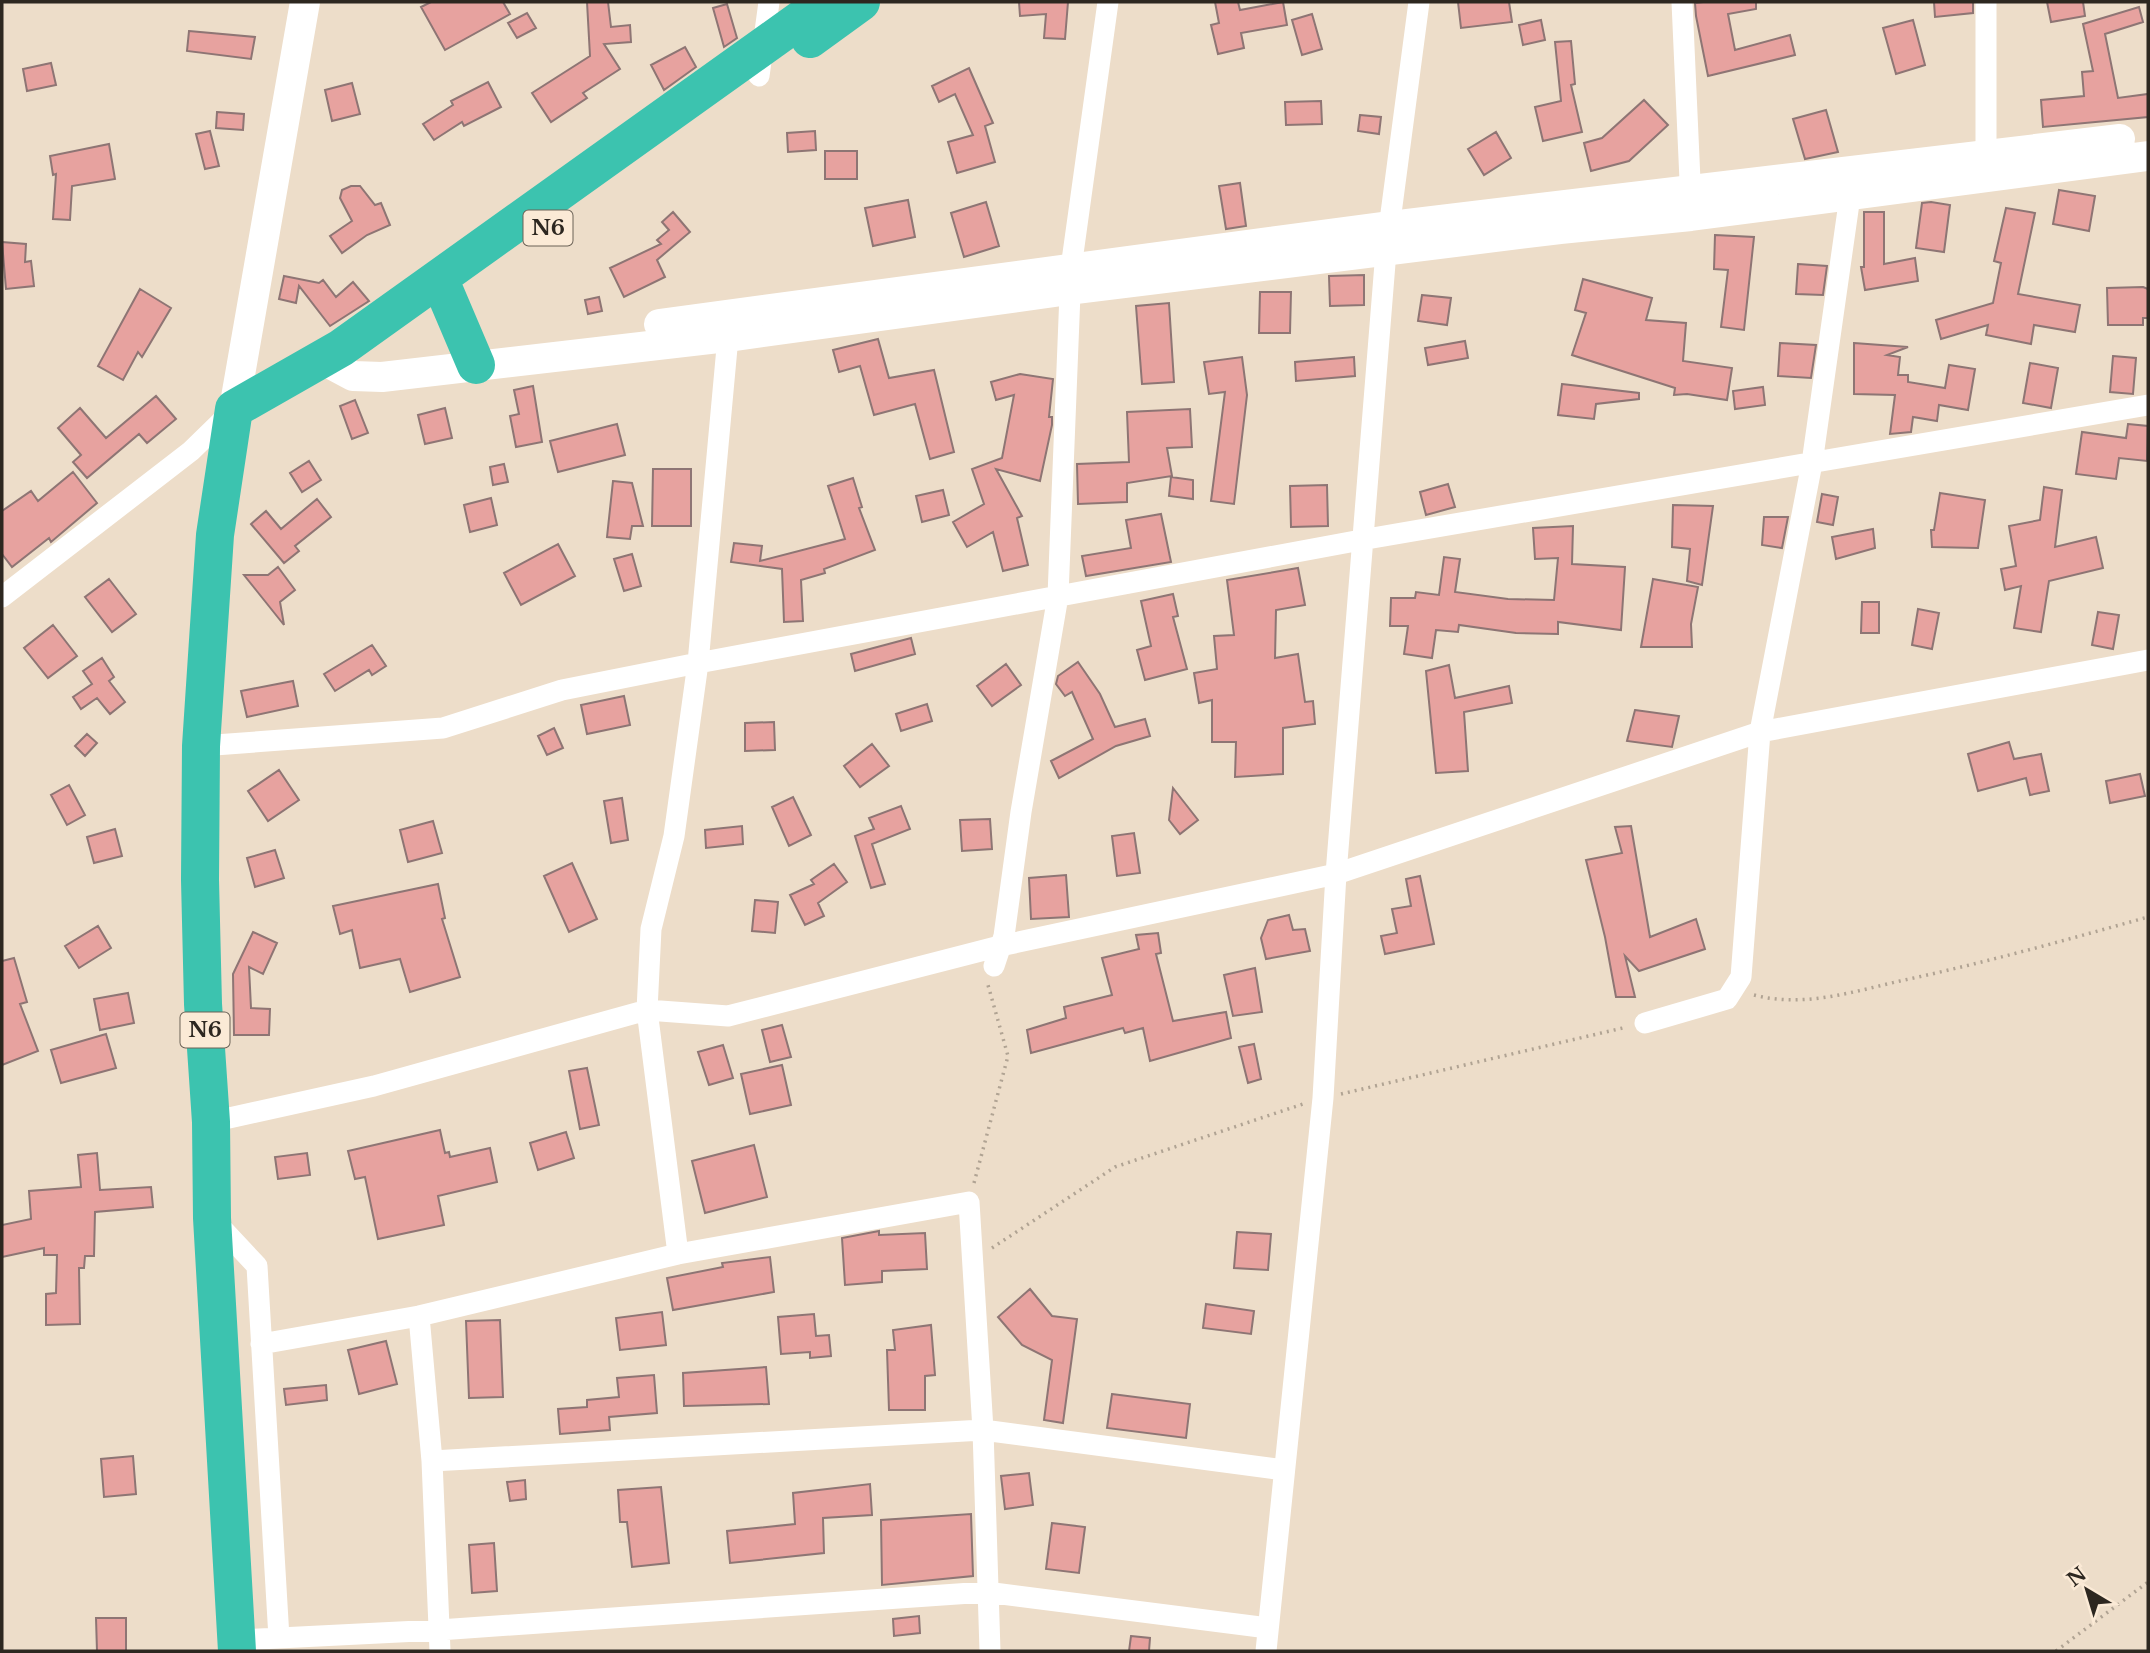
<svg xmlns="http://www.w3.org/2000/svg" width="2150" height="1653" viewBox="0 0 2150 1653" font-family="'Libre Baskerville',serif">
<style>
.building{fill:#e7a29f;stroke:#8e7574;stroke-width:2}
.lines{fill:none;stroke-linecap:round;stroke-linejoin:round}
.path{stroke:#b0a393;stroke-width:3.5;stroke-dasharray:2 5;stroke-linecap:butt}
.street{stroke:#fff;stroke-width:21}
.secondary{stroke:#fff;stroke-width:30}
.highway{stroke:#3cc3af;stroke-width:38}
.labels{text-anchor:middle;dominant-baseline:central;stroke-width:6;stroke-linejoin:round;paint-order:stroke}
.shield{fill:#fbead6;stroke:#6b6257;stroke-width:2}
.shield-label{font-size:21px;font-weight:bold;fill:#2d2720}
</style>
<rect width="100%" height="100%" fill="#edddc9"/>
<path class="building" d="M431,2H503L510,14L445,50L421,7Z
M587,2H608L611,27L630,25L631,42L604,44L620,69L583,93L587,98L551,122L532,93L590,56Z
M1019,2H1068L1065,39L1044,38L1046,14L1020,16Z
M1215,2H1238L1240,10L1283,2L1287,25L1241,33L1244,48L1218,54L1211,25L1219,23Z
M1458,2H1509L1512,22L1461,28Z
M1703,2H1756V9L1728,14L1735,50L1790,35L1795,55L1708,76L1696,16L1695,3Z
M1934,2H1973V13L1935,17Z
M2047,2H2083L2085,16L2051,22Z
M727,4L737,38L724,47L713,8Z
M2139,7L2143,22L2105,34L2118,98L2148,94V117L2043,127L2041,100L2084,96L2082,72L2093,71L2083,24Z
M527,13L536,28L517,38L508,23Z
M1312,14L1322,49L1302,55L1292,20Z
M1541,20L1545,40L1523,45L1519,25Z
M1913,20L1925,65L1896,74L1883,28Z
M189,31L255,37L251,59L187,51Z
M1571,41L1575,84L1571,85L1582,132L1543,141L1535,107L1561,101L1555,42Z
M685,47L696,67L664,90L651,65Z
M51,63L56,85L27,91L23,69Z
M969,68L993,123L985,126L995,162L957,173L948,142L973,135L955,94L939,102L932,86Z
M488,82L501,107L464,126L462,122L434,140L423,124L453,105L451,101Z
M352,83L360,114L332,121L325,90Z
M1644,100L1668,125L1629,161L1591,171L1584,143L1602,138Z
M1321,101L1322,124L1286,125L1285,102Z
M1826,110L1838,152L1805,159L1793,119Z
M217,112L244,114L243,130L216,128Z
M1360,115L1381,117L1379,134L1358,131Z
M210,131L219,166L205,169L196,134Z
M815,131L816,150L788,152L787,133Z
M1496,132L1511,158L1484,175L1468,149Z
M109,144L115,179L72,186L70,220L53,219L56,174L53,175L50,156Z
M825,151H857V179H825Z
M1240,183L1246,226L1226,229L1219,186Z
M351,186H360L375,205L381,203L390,225L367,235L342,253L330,236L352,221L340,198L342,190Z
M2059,190L2095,196L2089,231L2053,224Z
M908,200L915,237L873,246L865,208Z
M986,202L999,246L964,257L951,213Z
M1931,202L1950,205L1944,252L1916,248L1922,203Z
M2006,208L2035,213L2018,294L2080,305L2075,332L2034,325L2031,344L1986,335L1988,325L1941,339L1936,320L1993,303L2001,263L1994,261Z
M673,212L690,232L657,260L665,277L624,297L610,268L661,244L657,240L669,230L662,222Z
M1864,212H1884V264L1915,258L1918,281L1865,290L1861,267H1864Z
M1715,235L1754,237L1744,330L1721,327L1728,270L1714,269Z
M2,242L26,244L25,262L31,261L34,286L6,289Z
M1798,264L1827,266L1823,295L1796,294Z
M1364,275V305L1330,306L1329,276Z
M284,276L319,283L323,280L336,297L353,282L369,301L330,326L299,286L296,303L279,299Z
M1583,279L1652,298L1646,320L1686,323L1683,361L1732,368L1727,400L1687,394L1674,395L1675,388L1572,355L1586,313L1575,310Z
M2143,287L2148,289V318H2143V325H2108L2107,288Z
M140,289L171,308L142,357L138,352L123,380L98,366Z
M1260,292H1291L1290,333H1259Z
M1422,295L1451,298L1447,325L1418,321Z
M599,297L602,311L588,314L585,300Z
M1169,303L1174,382L1142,384L1136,306Z
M878,339L889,378L934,370L954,452L930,459L915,404L874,415L860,366L839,372L833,350Z
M1465,341L1468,358L1428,365L1425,348Z
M1780,343L1816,345L1811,378L1778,376Z
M1854,343L1908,347L1887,355L1900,357L1898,375H1908V382L1945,388L1949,365L1975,369L1968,410L1939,405L1937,421L1913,417L1911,432L1890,434L1895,395L1854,394Z
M2113,356L2136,358L2133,394L2110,392Z
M1242,357L1247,395L1234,504L1211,501L1225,392L1209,394L1204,362Z
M1354,357L1355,376L1296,381L1295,362Z
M2030,363L2058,368L2051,408L2023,403Z
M1020,374L1053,379L1049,417H1052V425L1040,481L996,469L1022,516L1017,518L1028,565L1003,571L993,532L967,547L953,522L984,504L972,469L1002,458L1014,395L996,400L991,382Z
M1562,384L1639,393V399L1596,404L1594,419L1558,415Z
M533,386L542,442L516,447L510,416L519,414L514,390Z
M1763,387L1765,405L1735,409L1733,391Z
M156,396L176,419L147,443L139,434L87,478L73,462L81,455L58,428L80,408L106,438Z
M355,400L368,433L352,439L340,406Z
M445,408L452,438L425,444L418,415Z
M1190,409L1192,447L1167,448L1172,476L1127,483V502L1078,504L1077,464L1129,462L1127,412Z
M617,424L625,455L558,472L550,441Z
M2128,424L2148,426L2147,461L2119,458L2116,479L2076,474L2082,432L2126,438Z
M309,461L321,480L302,492L290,473Z
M504,464L508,482L493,485L490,467Z
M653,469H691V526H652Z
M73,472L97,503L51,542L49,538L12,567L2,554V511L31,491L38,501Z
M1171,477L1193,480V499L1169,496Z
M853,478L862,507L859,508L875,550L824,569L825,573L801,580L803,621L784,622L782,569L731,562L734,543L762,546L760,561L845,539L828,486Z
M613,481L632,483L643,526H632L630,539L607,537Z
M1448,484L1455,507L1426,515L1420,492Z
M1327,485L1328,526L1291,527L1290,486Z
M2044,487L2062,490L2055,547L2096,537L2103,568L2049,581L2041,632L2014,628L2021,586L2005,590L2001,569L2016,566L2009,526L2040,520Z
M943,490L949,515L922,522L916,496Z
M1940,493L1985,500L1978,548L1932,547L1931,530H1934Z
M1822,494L1838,497L1833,525L1817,522Z
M491,498L497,525L470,532L464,505Z
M317,499L331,517L295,546L299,551L284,563L251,524L266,511L281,529Z
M1673,505L1713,506L1702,585L1687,581L1690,549L1672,547Z
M1161,514L1171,562L1086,576L1082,556L1131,548L1126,520Z
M1764,517H1788L1782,548L1762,545Z
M1573,526L1572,564L1625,567L1621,630L1558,622V634L1516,633L1459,625L1458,632L1436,630L1432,658L1404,654L1408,626H1390L1391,598H1415L1416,592L1439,595L1444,557L1460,559L1455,592L1508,599L1554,600L1558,558L1535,559L1533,528Z
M1873,529L1875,548L1836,559L1832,537Z
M558,544L575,576L521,605L504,573Z
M632,554L641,586L624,591L614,559Z
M278,567L295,590L280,602L284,625L244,575H268Z
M1298,568L1305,605L1276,610L1275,658L1298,654L1305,702L1313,701L1315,724L1283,728V774L1235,777L1236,742H1212V700L1199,703L1194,673L1217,669L1214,636L1234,635L1227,580Z
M109,579L136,614L112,632L85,597Z
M1653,579L1698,587L1691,624L1692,647H1641Z
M1173,594L1178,616L1173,617L1187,669L1145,680L1137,650L1151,646L1141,601Z
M1862,602H1879V633H1861Z
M1918,609L1939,613L1932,649L1912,645Z
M2098,612L2119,615L2113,649L2092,645Z
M53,625L77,656L48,678L24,648Z
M911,638L915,654L855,671L851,654Z
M372,645L386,666L372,675L369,670L335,691L324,674Z
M102,658L114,677L109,681L125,702L110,714L97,698L81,709L73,697L92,684L83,671Z
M1078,662L1100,694L1115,727L1145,719L1150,736L1116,746L1059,778L1051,761L1093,739L1072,692L1065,696L1056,684L1058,676Z
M1006,664L1021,685L992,706L977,686Z
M1449,665L1455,698L1509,686L1512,703L1464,712L1468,771L1436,773L1426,671Z
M293,681L298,706L247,717L241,691Z
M624,696L630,725L587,734L581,705Z
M927,704L932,721L901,731L896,714Z
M1635,710L1679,716L1672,747L1627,741Z
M774,722L775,750L745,751V723Z
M554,728L563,748L547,755L538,736Z
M87,734L97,743L85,756L75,746Z
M2009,742L2014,759L2041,754L2049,791L2030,795L2026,778L1978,791L1968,754Z
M872,744L889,766L860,787L844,766Z
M279,770L299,800L268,821L248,791Z
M2140,774L2145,796L2110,803L2106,781Z
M69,785L85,815L67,825L51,795Z
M1173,788L1198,820L1180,834L1169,820Z
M793,797L811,835L789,846L772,807Z
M622,798L628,840L611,843L604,801Z
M901,806L910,829L872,844L885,884L871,888L855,836L874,829L869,818Z
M990,819L992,849L962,851L960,820Z
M433,821L442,853L408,862L400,830Z
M742,826L743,844L706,848L705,830Z
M1631,826L1650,937L1696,919L1705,949L1639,971L1625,956L1635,997H1616L1605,937L1586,860L1622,853L1615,827Z
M115,829L122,856L94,863L87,837Z
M1134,833L1140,873L1117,876L1112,836Z
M275,850L284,878L255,887L247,858Z
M572,863L597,919L569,932L544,876Z
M834,864L847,882L818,903L824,916L805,925L790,895L814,884L811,880Z
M1066,875L1069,917L1031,919L1029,878Z
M1420,876L1434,944L1385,954L1381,936L1397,933L1392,909L1411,906L1406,879Z
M438,884L445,918L442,919L460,977L410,992L400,959L360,968L352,930L340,934L333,906Z
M755,900L778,902L775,933L752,931Z
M1289,915L1293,930L1305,929L1310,951L1266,959L1261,938L1268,920Z
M98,926L111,948L79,968L65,946Z
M253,932L277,943L263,974L249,967L251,1008L270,1009L269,1035H234L233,974Z
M1158,933L1161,953L1156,954L1173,1021L1226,1012L1231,1038L1150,1061L1143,1028L1125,1033L1123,1028L1031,1053L1027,1030L1066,1018L1064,1007L1112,995L1102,958L1139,949L1136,935Z
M14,958L27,1002L20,1004L38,1051L2,1065V961Z
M1255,968L1262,1012L1233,1016L1224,975Z
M128,993L134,1023L100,1030L94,999Z
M782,1025L791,1057L770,1062L762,1030Z
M106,1034L116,1068L61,1083L51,1050Z
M1254,1044L1261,1079L1248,1083L1239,1047Z
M723,1045L733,1078L709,1085L698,1052Z
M782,1065L791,1105L750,1114L741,1074Z
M587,1068L599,1125L580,1129L569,1071Z
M440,1130L445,1153L449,1152L450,1157L490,1148L497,1182L438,1196L444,1225L378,1239L365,1177L355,1179L348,1151Z
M566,1132L574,1158L538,1170L530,1143Z
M754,1145L767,1197L705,1213L692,1161Z
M97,1153L100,1190L151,1187L153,1207L95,1212L94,1256H85L84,1268H79L80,1324L46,1325V1294L56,1293L57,1255H44V1248L2,1257V1225L31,1219L29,1191L81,1187L78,1155Z
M307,1153L310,1175L278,1179L275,1157Z
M879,1231V1235L925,1233L927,1269L882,1271V1282L845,1285L842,1238Z
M1237,1232L1271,1234L1268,1270L1234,1268Z
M770,1257L774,1292L673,1310L667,1278L723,1267L722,1263Z
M1030,1289L1052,1316L1077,1319L1063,1423L1044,1420L1052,1360L1022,1345L998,1317Z
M1206,1304L1254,1311L1251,1334L1203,1328Z
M662,1312L666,1345L620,1350L616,1318Z
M814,1314L816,1336L829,1335L831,1356L810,1358V1352L781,1354L778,1317Z
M500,1320L503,1397L469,1398L466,1321Z
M931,1325L935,1375L925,1376V1410H889L887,1350H895L893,1330Z
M386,1341L397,1384L359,1394L348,1350Z
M766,1367L769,1404L684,1406L683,1373Z
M654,1375L657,1413L609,1417L610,1430L560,1434L558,1409L587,1407V1400L619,1397L617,1378Z
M326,1385L327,1400L286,1405L284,1389Z
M1112,1394L1190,1404L1186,1438L1107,1428Z
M133,1456L136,1494L104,1497L101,1459Z
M1029,1473L1033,1505L1005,1509L1001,1476Z
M525,1480L526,1499L510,1501L507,1482Z
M870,1484L872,1515L823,1518L824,1553L730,1563L727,1531L795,1524L793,1493Z
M661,1487L669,1563L632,1567L627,1522H620L618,1490Z
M971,1514L973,1576L882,1585L881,1520Z
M1052,1523L1085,1527L1079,1573L1046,1569Z
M494,1543L497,1591L472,1593L469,1545Z
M919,1616L920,1633L894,1636L893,1619Z
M96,1618H126V1651H97Z
M1131,1636L1150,1638L1149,1651H1129Z"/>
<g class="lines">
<path class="path" d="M1754,995C1803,1008 1852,992 1900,981C1984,963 2066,940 2148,917
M1341,1094L1627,1027
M974,1183L1008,1056L988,985
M992,1248L1115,1167L1303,1104
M2056,1651L2148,1582"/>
<path class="street" d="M1682,2L1691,203
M759,76L769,2
M1986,168V2
M2,597L191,451L231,412
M201,746L443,728L562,690L698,663L1361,540L2148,405
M994,966L1004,936L1021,812L1058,596L1071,268L1108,2
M1645,1023L1727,999L1741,977L1760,732L1812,463L1852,182
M211,1122L374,1086L647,1010L728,1016L1000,946L1336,874L1760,732L2148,660
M213,1219L257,1266L279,1638
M678,1254L647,1010L651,929L674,836L698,663L729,326
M419,1316L432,1461L440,1651
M261,1344L419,1316L678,1254L969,1202L983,1430L990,1651
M432,1461L983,1430L1284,1470
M237,1640L439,1630L986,1592L1268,1628
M1266,1651L1323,1098L1336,874L1386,251L1419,2"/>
<path class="secondary" d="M659,324L1389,226L2120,139
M323,360L353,376L382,377L727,337L1069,290L1560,229L1691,216L2148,156
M234,409L305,2"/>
<path class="highway" d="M810,39L861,2
M439,278L476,365
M237,1651L212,1218L211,1122L203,1004L200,880L201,746L215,535L234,409L341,348L825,2"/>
</g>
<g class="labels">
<g class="shield">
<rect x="523.5" y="210.5" width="49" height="35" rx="5"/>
<rect x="180.5" y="1012.5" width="49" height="35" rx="5"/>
</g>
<g class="shield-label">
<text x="548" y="228">N6</text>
<text x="205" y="1030">N6</text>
</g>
</g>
<rect width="2150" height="1653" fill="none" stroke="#2d2720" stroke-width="7"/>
<g transform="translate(2087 1590) rotate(322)" stroke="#fbead6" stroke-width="5" paint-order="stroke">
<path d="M0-5L12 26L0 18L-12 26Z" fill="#2d2720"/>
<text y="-10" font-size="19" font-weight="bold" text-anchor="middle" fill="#2d2720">N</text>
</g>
</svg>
